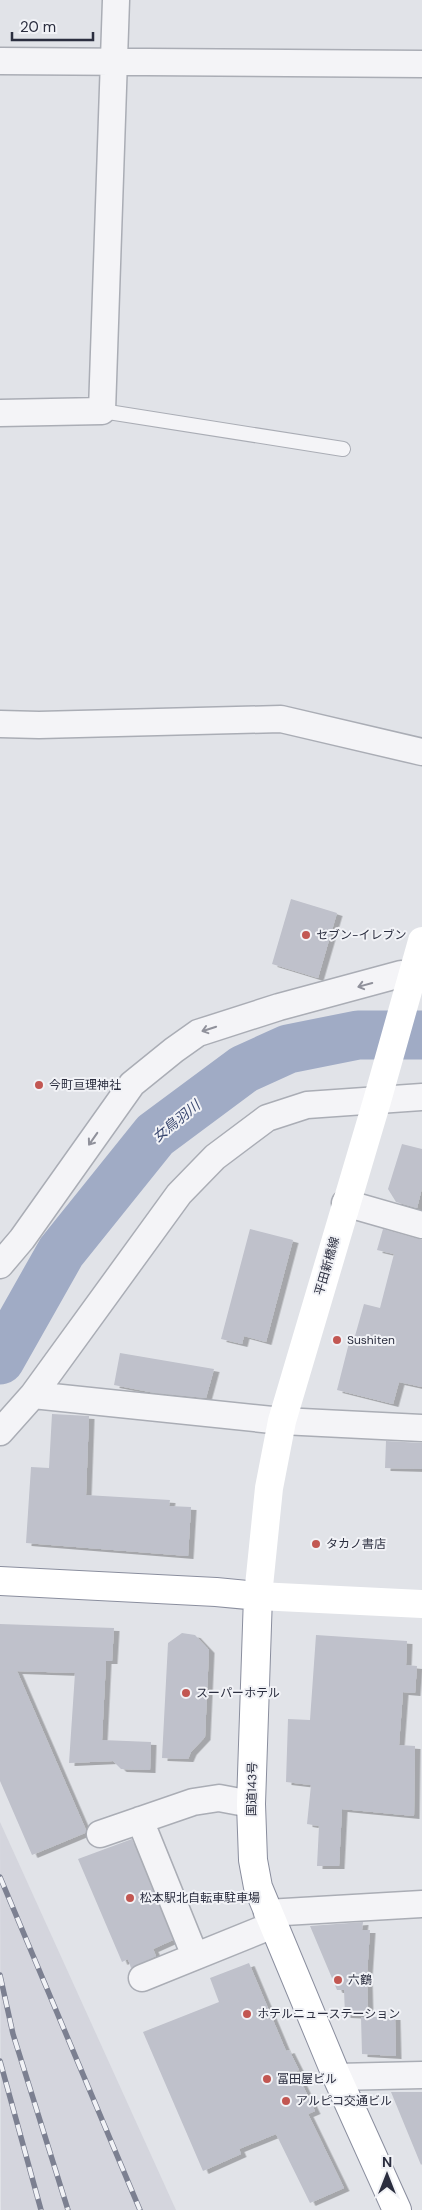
<svg xmlns="http://www.w3.org/2000/svg" width="422" height="2210" viewBox="0 0 422 2210" font-family="'DM Sans','Noto Sans JP',sans-serif">
<style>
.built{fill:#d4d5dd}
.lines{fill:none;stroke-linecap:round;stroke-linejoin:round}
.river{stroke:#a0abc5;stroke-width:49}
.building{fill:#bfc1cb;filter:url(#shadow)}
.lane-casing{stroke:#aaadb5;stroke-width:16}
.street-casing{stroke:#aaadb5;stroke-width:29}
.highway-casing{stroke:#8a8e9e;stroke-width:30}
.lane{stroke:#f4f4f7;stroke-width:14}
.street{stroke:#f4f4f7;stroke-width:26}
.secondary{stroke:#fff;stroke-width:28}
.highway{stroke:#fff;stroke-width:28}
.rail-casing{stroke:#7c8091;stroke-width:5.5}
.rail{stroke:#f1f2f6;stroke-width:4;stroke-dasharray:11;stroke-linecap:butt}
.oneway{stroke:#90919b}
.poi-dot{fill:#c25752;stroke:#f1f2f6;stroke-width:2}
.labels{text-anchor:middle;dominant-baseline:central;stroke-width:4;stroke-linejoin:round;paint-order:stroke}
.poi-label{font-size:12px;fill:#2b2e3f;stroke:#f1f2f6;text-anchor:start}
.street-label{font-size:12px;fill:#2b2e3f;stroke:#f1f2f6}
.water-label{font-size:14px;font-style:italic;fill:#39476f;stroke:#f1f2f6}
</style>
<defs>
<filter id="shadow"><feDropShadow dx="5.5" dy="3" stdDeviation="0" flood-color="#0004"/></filter>
</defs>
<rect width="100%" height="100%" fill="#e1e3e8"/>
<path class="built" d="M0,1822L176,2210H1Z"/>
<g class="lines">
<path class="river" d="M0,1360L61,1252L155,1135L244,1069L288,1049L358,1035H422"/>
</g>
<path class="building" d="M291,899L337,913L318,978L272,964Z
M402,1144L422,1149V1188L417,1208L396,1202L388,1189Z
M250,1229L293,1240L266,1342L244,1336L242,1344L221,1339Z
M383,1229L422,1240V1387L399,1382L393,1404L337,1390L351,1335L355,1336L364,1304L380,1308L394,1254L377,1250Z
M120,1353L214,1369L206,1398L155,1393L114,1385Z
M52,1414L89,1416L86,1495L170,1500L169,1506L191,1507L188,1556L26,1543L31,1467L49,1468Z
M386,1441L422,1443V1469L385,1468Z
M0,1624L114,1628L112,1661H106L102,1740L151,1742L150,1770L121,1769L113,1761L69,1763L75,1673L17,1671L86,1830L85,1833L32,1855L0,1781Z
M182,1633L195,1635L209,1650L205,1737L191,1752L188,1759L162,1758L168,1643Z
M316,1635L407,1641L406,1665L417,1666L415,1693L403,1692L399,1745L415,1746L414,1816L342,1809L339,1866H317L319,1826L307,1824L311,1785L286,1782L288,1719L310,1720Z
M132,1839L173,1940L153,1949L156,1956L131,1968L128,1959L122,1962L78,1859Z
M363,1922L362,1930H370L367,1975L368,2016L345,2015L344,1990H337L310,1926Z
M249,1963L286,2051L289,2050L299,2070L296,2071L315,2111L308,2114L344,2188L310,2203L276,2134L239,2149L241,2154L203,2171L143,2032L219,2002L210,1978Z
M361,2017H395L396,2056L362,2054Z
M391,2092H422V2164L421,2165Z"/>
<g class="lines">
<g class="lane-casing">
<path id="lane" d="M102,411L343,449"/>
</g>
<g class="street-casing">
<path id="street" d="M0,61L422,64
M0,413L102,411L116,0
M0,724L39,725L281,719L422,752
M345,1203L422,1225
M0,1265L22,1239L132,1084L174,1050L198,1033L279,1007L401,974L412,976
M33,1395L282,1421L422,1428
M0,1432L33,1395L179,1194L215,1157L267,1118L307,1105L422,1097
M140,1820L195,1956
M100,1834L193,1802L219,1798L251,1804
M267,1913L422,1904
M142,1978L273,1925
M337,2077L422,2075"/>
</g>
<g class="highway-casing">
<path id="highway" d="M0,1581L216,1592L258,1596L251,1804L253,1860L258,1887L337,2077L397,2210"/>
</g>
<use href="#lane" class="lane"/>
<use href="#street" class="street"/>
<path class="secondary" d="M422,941L377,1101L282,1421L269,1488L258,1596L422,1604"/>
<use href="#highway" class="highway"/>
<g class="rail-casing">
<path id="rail" d="M0,1877L140,2210
M0,1975L13,2034L68,2210
M0,2061L41,2210"/>
</g>
<use href="#rail" class="rail"/>
</g>
<defs><path id="oneway-shaft" d="M-6 0H5M1.5-3L5.5 0L1.5 3" fill="none" stroke-width="1.6" stroke-linecap="round" stroke-linejoin="round" transform="scale(1.25)"/></defs>
<g class="oneway">
<use href="#oneway-shaft" transform="translate(365 985) rotate(165)"/>
<use href="#oneway-shaft" transform="translate(209 1029) rotate(162)"/>
<use href="#oneway-shaft" transform="translate(93 1139) rotate(125)"/>
</g>
<g class="poi-dot">
<circle cx="306" cy="935" r="5"/>
<circle cx="39" cy="1085" r="5"/>
<circle cx="337" cy="1340" r="5"/>
<circle cx="316" cy="1544" r="5"/>
<circle cx="186" cy="1693" r="5"/>
<circle cx="130" cy="1898" r="5"/>
<circle cx="338" cy="1980" r="5"/>
<circle cx="247" cy="2014" r="5"/>
<circle cx="267" cy="2079" r="5"/>
<circle cx="286" cy="2101" r="5"/>
</g>
<g class="labels">
<g class="poi-label">
<text x="316" y="935">セブン-イレブン</text>
<text x="49" y="1085">今町亘理神社</text>
<text x="347" y="1340">Sushiten</text>
<text x="326" y="1544">タカノ書店</text>
<text x="196" y="1693">スーパーホテル</text>
<text x="140" y="1898">松本駅北自転車駐車場</text>
<text x="348" y="1980">六鶴</text>
<text x="257" y="2014">ホテルニューステーション</text>
<text x="277" y="2079">冨田屋ビル</text>
<text x="296" y="2101">アルピコ交通ビル</text>
</g>
<g class="street-label">
<text transform="translate(327 1266) rotate(-74)">平田新橋線</text>
<text transform="translate(252 1789) rotate(-89)">国道143号</text>
</g>
<g class="water-label">
<text transform="translate(176 1121) rotate(-39)">女鳥羽川</text>
</g>
</g>
<g transform="translate(387 2175)" stroke="#f1f2f6" stroke-width="4" paint-order="stroke">
<path d="M0-4L9 19L0 12L-9 19Z" fill="#2b2e3f"/>
<text y="-8" font-size="14" font-weight="bold" text-anchor="middle" fill="#2b2e3f">N</text>
</g>
<path d="M12 32v8h81v-8" fill="none" stroke="#2b2e3f" stroke-width="2.5"/>
<text x="20" y="32" font-size="15" fill="#2b2e3f" stroke="#f1f2f6" stroke-width="4" paint-order="stroke">20 m</text>
</svg>
